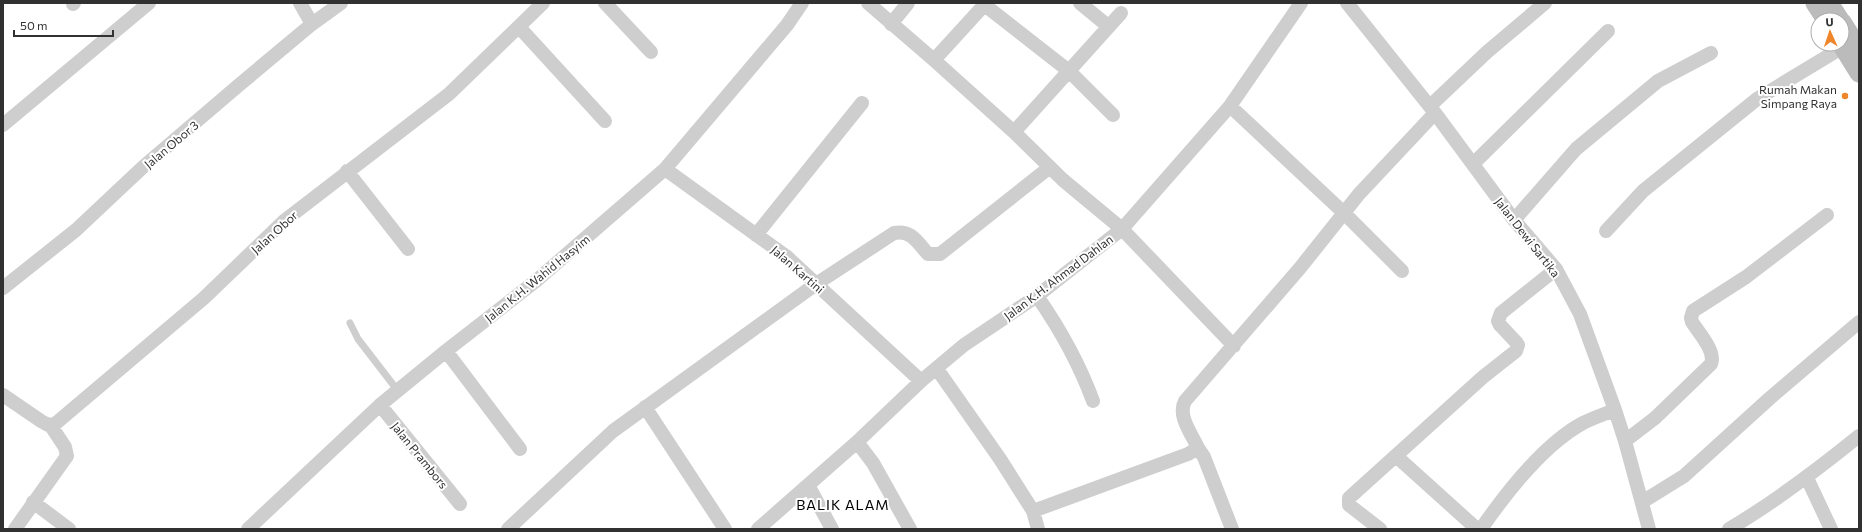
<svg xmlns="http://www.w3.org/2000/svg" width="1862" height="532" viewBox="0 0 1862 532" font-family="Commissioner,sans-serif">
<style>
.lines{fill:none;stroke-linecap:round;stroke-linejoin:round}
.lane{stroke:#cecece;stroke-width:7}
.street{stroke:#cecece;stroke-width:14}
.secondary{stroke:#bbb;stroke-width:19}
.poi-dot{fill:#ef862b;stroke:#fff;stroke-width:1.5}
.labels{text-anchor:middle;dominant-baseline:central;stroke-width:4;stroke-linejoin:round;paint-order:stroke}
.poi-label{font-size:12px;fill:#313131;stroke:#fff;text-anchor:end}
.street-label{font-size:12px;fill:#313131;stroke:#fff}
.quarter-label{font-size:14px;letter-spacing:1px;fill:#000;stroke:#fff}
</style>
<rect width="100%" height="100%" fill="#fff"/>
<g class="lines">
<path class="lane" d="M350,323L358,339L398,391"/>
<path class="street" d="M300,3L312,24
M605,3L651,52
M868,3L934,60L1014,132L1063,180L1122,229L1234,346
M982,3L1069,71L1113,115
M1080,3L1108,26
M1347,3L1435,113L1514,220L1556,269L1580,314L1615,410L1625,441L1649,529
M73,4L74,3
M891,24L908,3
M519,27L605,121
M934,60L986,3
M1230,106L1344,213L1402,271
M1430,106L1487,52L1545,3
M3,125L149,3
M1014,132L1121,13
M1473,164L1608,31
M665,169L787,257L921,381
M347,171L408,249
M1514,220L1576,149L1658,81L1711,53
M1606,231L1643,191L1757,99L1843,47
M756,235L862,103
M3,288L76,230L143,167L239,85L312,24L341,3
M1037,296C1060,329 1079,363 1093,401
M446,351L520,449
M937,369L1000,459L1033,511L1038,529
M3,395L41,421L48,425L55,424L204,298L284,221L449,94L543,3
M380,405L460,504
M645,407L725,529
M1625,441L1655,418L1711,364C1716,351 1699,333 1692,322L1691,318L1693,311L1746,277L1827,215
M857,442L873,463L910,529
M1198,448L1204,457L1232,529
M1396,456L1477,529
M1807,478L1831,529
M808,485L832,529
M33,502L69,529
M1642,502L1684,476L1770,398L1859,322
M1033,511L1188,454L1198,448C1192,434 1177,416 1185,401L1300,268L1359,194L1435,113
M15,529L67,456L65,447L51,426
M248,529L380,405L446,351L537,280L665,169L787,25L802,3
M508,529L613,431L816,284L894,233C912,230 917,242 928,254H940L1050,167
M758,529L857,442L921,381L964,345L1037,296L1122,229L1230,106L1301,3
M1380,529L1349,505V498L1483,377L1516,351L1518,345L1516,342L1500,325L1498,321L1501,313L1556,269
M1481,529C1506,493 1544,444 1583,423C1593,418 1604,414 1615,410
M1729,529C1775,502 1817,470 1859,436"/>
<path class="secondary" d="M1815,3L1826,20
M1829,3L1840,20
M1842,22L1859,49
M1841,44L1859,73"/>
</g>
<circle class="poi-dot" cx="1845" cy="96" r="4"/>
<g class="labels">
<g class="poi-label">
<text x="1837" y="89">Rumah Makan<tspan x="1837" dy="14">Simpang Raya</tspan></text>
</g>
<g class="street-label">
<text transform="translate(171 144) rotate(-40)">Jalan Obor 3</text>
<text transform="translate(274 232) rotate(-42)">Jalan Obor</text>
<text transform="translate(1528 237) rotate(52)">Jalan Dewi Sartika</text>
<text transform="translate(798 269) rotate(41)">Jalan Kartini</text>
<text transform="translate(1058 277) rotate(-37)">Jalan K.H. Ahmad Dahlan</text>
<text transform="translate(537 278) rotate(-39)">Jalan K.H. Wahid Hasyim</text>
<text transform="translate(420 455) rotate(51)">Jalan Prambors</text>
</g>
<g class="quarter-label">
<text x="843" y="504">BALIK ALAM</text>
</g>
</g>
<rect width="1862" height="532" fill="none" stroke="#313131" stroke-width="8"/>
<g transform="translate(1830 32) rotate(357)"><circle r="19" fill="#ffffff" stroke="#adadad"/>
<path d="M0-3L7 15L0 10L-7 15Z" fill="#ef862b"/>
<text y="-6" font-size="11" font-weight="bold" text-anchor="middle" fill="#313131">U</text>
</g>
<path d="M14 30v6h99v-6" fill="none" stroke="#313131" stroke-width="2"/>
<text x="20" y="30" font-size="12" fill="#313131" stroke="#ffffff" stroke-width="3" paint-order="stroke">50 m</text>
</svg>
